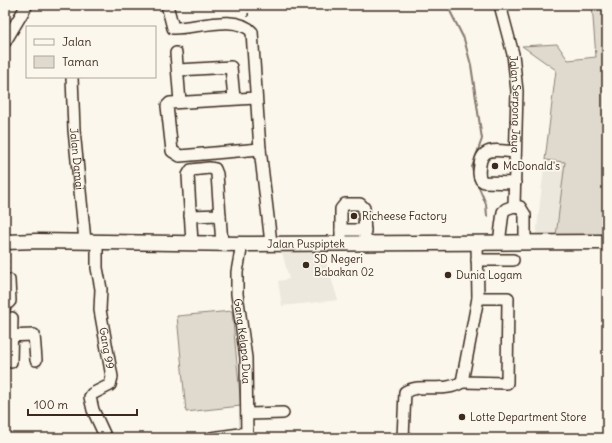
<svg xmlns="http://www.w3.org/2000/svg" width="612" height="443" viewBox="0 0 612 443" font-family="Delius,sans-serif">
<style>
.built{fill:#ede8dd}
.green{fill:#dfd9ce;stroke:#8d8276}
.lines{fill:none;stroke-linecap:round;stroke-linejoin:round}
.stream{stroke:#85796d;stroke-width:2}
.minor-casing{stroke:#3b2a1e;stroke-width:14}
.major-casing{stroke:#3b2a1e;stroke-width:17}
.path{stroke:#3b2a1e;stroke-width:1.5;stroke-dasharray:4 3;stroke-linecap:butt}
.minor{stroke:#fbf7ec;stroke-width:11}
.major{stroke:#fbf7ec;stroke-width:14}
.poi-dot{fill:#3b2a1e;stroke:#fbf7ec;stroke-width:1.5}
.labels{text-anchor:middle;dominant-baseline:central;stroke-width:3.5;stroke-linejoin:round;paint-order:stroke}
.street-label{font-size:11px;fill:#3b2a1e;stroke:#fbf7ec}
.poi-label{font-size:11px;fill:#3b2a1e;stroke:#fbf7ec;text-anchor:start}
</style>
<rect width="100%" height="100%" fill="#fbf7ec"/>
<filter id="ink" filterUnits="userSpaceOnUse"><feTurbulence type="fractalNoise" baseFrequency=".025" numOctaves="2"/><feDisplacementMap in="SourceGraphic" scale="8" xChannelSelector="R" yChannelSelector="G"/><feConvolveMatrix kernelMatrix="1 2 1 2 8 2 1 2 1" color-interpolation-filters="sRGB"/></filter>
<g filter="url(#ink)">
<path class="built" d="M545,160L566,162L556,236H536Z
M282,252H323L338,300L282,306L278,281L289,279Z"/>
<path class="green" d="M592,5H607V161H604L607,198V237L556,236L565,162L545,160L556,70L522,46L557,44L568,60L596,57Z
M232,311L241,406L186,412L177,316Z"/>
<g class="lines">
<path class="stream" d="M447,5L464,39L471,65L482,139L472,167L475,179
M477,183L486,204L487,216"/>
<g class="minor-casing">
<g id="minor">
<path d="M167,5L173,28C194,29 236,13 252,32L260,149L271,243"/>
<path id="s1" d="M500,5L513,54L517,91L514,206"/>
<path d="M5,42L27,5"/>
<path d="M176,53L180,102"/>
<path d="M178,70L231,67L234,98"/>
<path id="s2" d="M72,77L74,130L85,241"/>
<path d="M256,98L170,103L167,106L172,151L180,156L260,149"/>
<path d="M515,152C500,151 482,145 480,165C479,171 478,175 481,180L484,182L515,183"/>
<path d="M190,216L220,215"/>
<path d="M341,230H365"/>
<path id="s3" d="M97,241V268L101,289L100,310L112,377L110,385L92,394L90,397L93,410L106,438"/>
<path d="M192,243L188,175L191,170L209,168L215,169L217,174L222,244"/>
<path d="M341,243V209L345,204H360L364,208L365,243"/>
<path d="M499,243L503,212L506,209L514,206L520,207L525,215V243"/>
<path id="s4" d="M242,244L237,272V294L246,358L247,438"/>
<path d="M477,260H513"/>
<path d="M5,306L10,301L9,280"/>
<path d="M5,336L34,335L36,360"/>
<path d="M11,362L12,318"/>
<path d="M462,382L507,383L508,298H478"/>
<path d="M247,414L283,413"/>
<path d="M211,438L247,433"/>
<path d="M403,438L405,392C422,382 443,394 462,382L478,298L477,244"/>
</g>
</g>
<g class="major-casing">
<g id="major">
<path id="s5" d="M5,242L37,241L242,244L607,242"/>
</g>
</g>
<path class="path" d="M248,17L249,5
M8,253V271"/>
<use href="#minor" class="minor"/>
<use href="#major" class="major"/>
</g>
</g>
<g class="poi-dot">
<circle cx="495" cy="166" r="4"/>
<circle cx="354" cy="216" r="4"/>
<circle cx="306" cy="265" r="4"/>
<circle cx="448" cy="275" r="4"/>
<circle cx="462" cy="417" r="4"/>
</g>
<g class="labels">
<g class="street-label">
<text stroke="none"><textPath href="#s1" startOffset="101">Jalan Serpong Jaya</textPath></text>
<text stroke="none"><textPath href="#s2" startOffset="82">Jalan Damai</textPath></text>
<text stroke="none"><textPath href="#s5" startOffset="301">Jalan Puspiptek</textPath></text>
<text stroke="none"><textPath href="#s4" startOffset="98">Gang Kelapa Dua</textPath></text>
<text stroke="none"><textPath href="#s3" startOffset="108">Gang 99</textPath></text>
</g>
<g class="poi-label">
<text x="503" y="166">McDonald's</text>
<text x="362" y="216">Richeese Factory</text>
<text x="314" y="259">SD Negeri<tspan x="314" dy="13">Babakan 02</tspan></text>
<text x="456" y="275">Dunia Logam</text>
<text x="470" y="417">Lotte Department Store</text>
</g>
</g>
<rect width="612" height="443" fill="none" stroke="#fbf7ec" stroke-width="20"/>
<rect x="10" y="10" width="592" height="423" fill="none" stroke="#3b2a1e" stroke-width="1.5" filter="url(#ink)"/>
<rect x="26" y="26" width="130" height="52" fill="#fbf7ec" stroke="#aea59a"/>
<rect x="34" y="39" width="20" height="6" fill="#fbf7ec" stroke="#aea59a"/>
<text x="62" y="46" font-size="12" fill="#3b2a1e">Jalan</text>
<rect x="34" y="56" width="20" height="12" fill="#dfd9ce" stroke="#aea59a"/>
<text x="62" y="66" font-size="12" fill="#3b2a1e">Taman</text>
<path d="M28 409v6h109v-6" fill="none" stroke="#3b2a1e" stroke-width="2"/>
<text x="34" y="409" font-size="12" fill="#3b2a1e" stroke="#fbf7ec" stroke-width="3" paint-order="stroke">100 m</text>
</svg>
